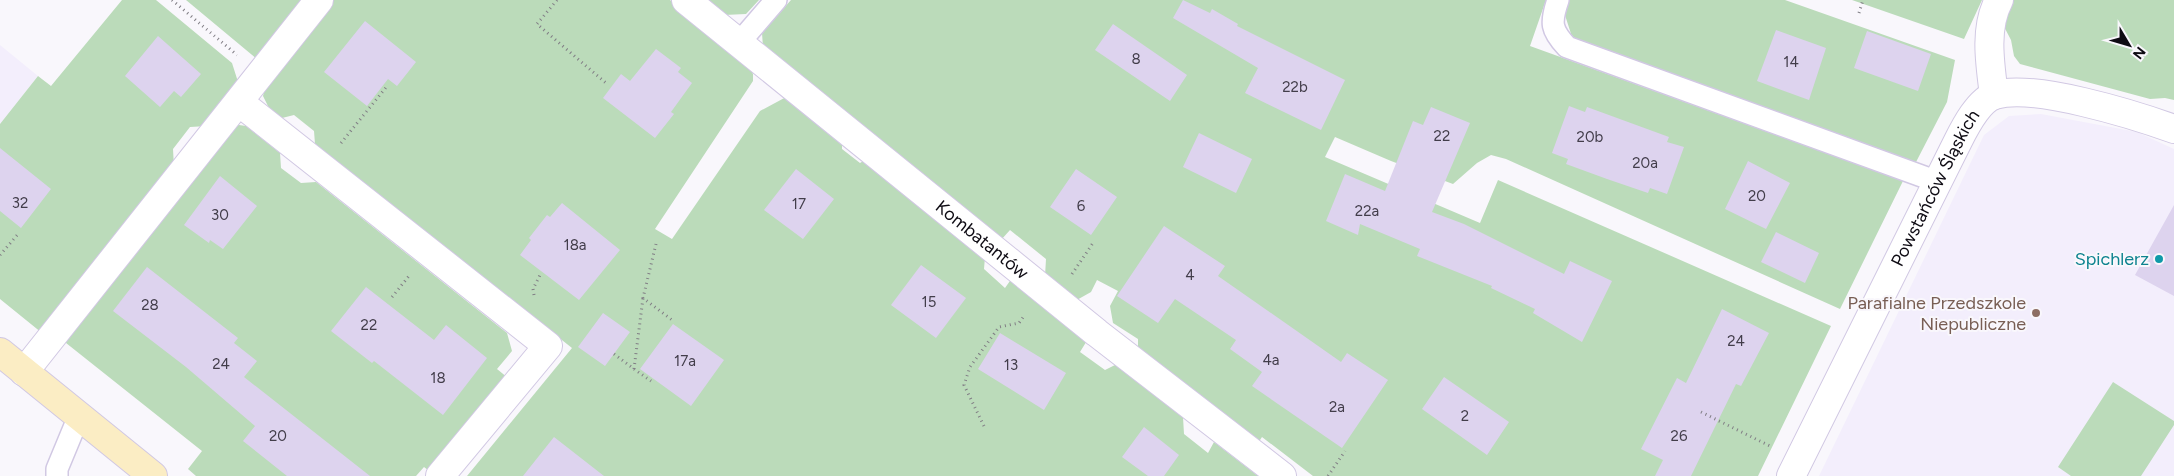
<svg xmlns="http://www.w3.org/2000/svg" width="2174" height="476" viewBox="0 0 2174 476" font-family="Figtree,sans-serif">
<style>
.built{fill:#f3eefc}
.green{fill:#bbdbba}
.building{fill:#ddd3ee}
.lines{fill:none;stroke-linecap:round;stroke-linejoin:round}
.lane-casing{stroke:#d1c8e3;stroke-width:24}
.street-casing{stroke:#d1c8e3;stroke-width:30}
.secondary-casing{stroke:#d1c8e3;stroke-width:30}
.path{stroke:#817e85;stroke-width:3;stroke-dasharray:1 4;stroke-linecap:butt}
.lane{stroke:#fff;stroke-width:21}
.street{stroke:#fff;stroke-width:28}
.secondary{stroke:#fbedc4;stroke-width:28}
.culture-dot{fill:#0f9aa8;stroke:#f9f7fc;stroke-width:2}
.education-dot{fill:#8d6e63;stroke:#f9f7fc;stroke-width:2}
.labels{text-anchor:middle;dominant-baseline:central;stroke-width:4;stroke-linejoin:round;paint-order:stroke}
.number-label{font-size:15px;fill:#423d4a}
.street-label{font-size:18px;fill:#0e0b13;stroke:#f9f7fc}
.culture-label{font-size:18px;fill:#0d838f;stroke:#f9f7fc;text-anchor:end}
.education-label{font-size:18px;fill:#785e54;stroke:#f9f7fc;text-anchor:end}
</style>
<rect width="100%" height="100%" fill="#f9f7fc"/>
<path class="built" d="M0,45L38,76L0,124Z
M2041,114L2137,132L2174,149V476H1819L1984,135L2009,116Z"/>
<path class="green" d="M122,0H156L232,63L239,85L207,126L190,127L173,149L174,167L42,333L0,299V124L38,76L51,86Z
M186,0H307L258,60Z
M333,0H670L748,65L753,74V81L655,229L672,239L760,111L788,96L842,138V149L860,163L867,159L985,257L984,269L1005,288L1012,278L1088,339L1080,352L1105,370L1117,364L1183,417L1184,434L1208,453L1214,442L1258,476H467L572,348L315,144L314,131L294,115L282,118L269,108L263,96L266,84Z
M706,0H759L746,14L724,15Z
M791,0H1546L1530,46L1903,181L1840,309L1506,159L1491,155L1477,163L1453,184L1391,161L1335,137L1325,157L1480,223L1498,180L1831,326L1758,476H1313L1262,437L1258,443L1138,350V339L1113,323L1110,306L1118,291L1097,280L1091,292L1075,301L1045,276L1046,259L1010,230L1001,240L763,47L762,33Z
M1566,0H1785L1955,60L1947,102L1915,164L1573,40L1563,9Z
M1852,0H1982L1964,39Z
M2008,0H2174V100L2165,98L2150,99L2020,64L2014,56L2011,40L2000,19Z
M239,125L246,126L280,153L281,168L301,183L316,182L507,333L512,351L497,369L508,378L433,474L424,467L416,476H196L188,469L202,451L61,339L229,128Z
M2113,382L2174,421V425L2141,476H2071L2058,467Z"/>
<path class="building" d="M1183,0L1210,13L1212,9L1238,24L1237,26L1345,80L1321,130L1245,93L1258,68L1173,18Z
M365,21L416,62L397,86L388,79L367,106L324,72Z
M1113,24L1187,75L1170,101L1095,50Z
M1776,30L1826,48L1809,100L1757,81Z
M1867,31L1931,54L1918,91L1854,68Z
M158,36L201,74L181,97L174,91L160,107L125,76Z
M656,49L681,68L678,72L692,83L671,112L674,114L655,138L603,98L621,74L630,81Z
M1569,106L1585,112L1587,107L1669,137L1667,142L1684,147L1667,194L1650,188L1648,193L1607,179L1566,164L1568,159L1552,153Z
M1431,107L1470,123L1432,212L1464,224L1564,274L1570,261L1612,281L1582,342L1533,313L1535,309L1491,288L1492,286L1417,256L1420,249L1360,224L1358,235L1326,221L1345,174L1385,191L1413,121L1423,125Z
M1199,133L1252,159L1236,193L1183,167Z
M0,148L51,189L21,228L0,211Z
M1748,161L1790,183L1766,229L1725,209Z
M796,169L834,199L803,239L764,210Z
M1076,169L1117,197L1091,235L1050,207Z
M220,176L257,206L223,249L210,240L209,243L184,225Z
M562,203L620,250L579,300L520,255L531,240L529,238L547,215L550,217Z
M2174,205V296L2135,275Z
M1164,226L1225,266L1218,276L1341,362L1347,353L1388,380L1342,448L1252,386L1262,372L1230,349L1236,340L1175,299L1158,323L1117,296Z
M1776,232L1819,253L1805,283L1761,262Z
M921,265L966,298L936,338L891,305Z
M147,267L238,338L234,343L257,361L244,377L370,476H287L243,441L255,426L186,367L113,311Z
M366,287L434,340L446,325L487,358L443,415L374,361L372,363L331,331Z
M1722,309L1769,333L1741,386L1736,384L1691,476H1655L1663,460L1641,449L1677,378L1686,383Z
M603,313L630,332L605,366L578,347Z
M673,324L724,360L691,406L640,369Z
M1000,333L1066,373L1044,410L978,369Z
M1444,377L1509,422L1487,455L1422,409Z
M1144,427L1179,455L1164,476H1148L1122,457Z
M554,437L604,476H523Z"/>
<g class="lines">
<g class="lane-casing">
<path id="lane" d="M1558,0C1550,23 1551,30 1567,47L1938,182
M738,44L776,0
M57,476V469L79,416"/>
</g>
<g class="street-casing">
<g id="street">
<path id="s1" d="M686,0L1097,333L1282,476"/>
<path d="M1994,95C1990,64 1984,28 1999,0"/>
<path d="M239,102L548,346L440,476"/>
<path d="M24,372L319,0"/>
<path id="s2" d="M1791,476L1958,141C1965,127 1979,100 1995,95C2033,83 2135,115 2174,129"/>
</g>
</g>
<g class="secondary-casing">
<path id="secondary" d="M0,352L153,476"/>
</g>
<path class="path" d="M172,0L237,55
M557,0L537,24L607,84
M1859,13L1863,0
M341,143L388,85
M656,244L643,298L672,320
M0,255L19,233
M1072,274L1093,243
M534,295L533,289L540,275
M392,297L409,276
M614,354L634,369L643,298
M634,369L651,381
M1701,412L1772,447
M984,426L964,385L970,367L999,327L1019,323L1024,316
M1328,476L1345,451"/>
<use href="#lane" class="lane"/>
<use href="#street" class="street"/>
<use href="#secondary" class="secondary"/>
</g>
<circle class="culture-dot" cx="2159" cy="259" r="5"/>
<circle class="education-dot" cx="2036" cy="313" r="5"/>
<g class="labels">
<g class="number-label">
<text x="1136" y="59">8</text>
<text x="1791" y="62">14</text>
<text x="1295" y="87">22b</text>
<text x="1442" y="136">22</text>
<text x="1590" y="137">20b</text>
<text x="1645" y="163">20a</text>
<text x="1757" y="196">20</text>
<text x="20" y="203">32</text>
<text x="799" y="204">17</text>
<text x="1081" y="206">6</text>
<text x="1367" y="211">22a</text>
<text x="220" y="215">30</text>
<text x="575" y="245">18a</text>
<text x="1190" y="275">4</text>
<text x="929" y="302">15</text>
<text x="150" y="305">28</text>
<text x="369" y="325">22</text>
<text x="1736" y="341">24</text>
<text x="1271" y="360">4a</text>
<text x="685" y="361">17a</text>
<text x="221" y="364">24</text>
<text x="1011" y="365">13</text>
<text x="438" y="378">18</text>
<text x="1337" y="407">2a</text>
<text x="1465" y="416">2</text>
<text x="278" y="436">20</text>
<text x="1679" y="436">26</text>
</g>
<g class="street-label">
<text stroke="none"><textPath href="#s2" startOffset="322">Powstańców Śląskich</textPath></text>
<text stroke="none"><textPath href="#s1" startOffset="381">Kombatantów</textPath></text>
</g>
<g class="culture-label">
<text x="2149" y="259">Spichlerz</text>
</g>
<g class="education-label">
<text x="2026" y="303">Parafialne Przedszkole<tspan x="2026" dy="21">Niepubliczne</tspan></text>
</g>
</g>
<g transform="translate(2129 45) rotate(128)" stroke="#f9f7fc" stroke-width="4" paint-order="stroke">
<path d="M0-4L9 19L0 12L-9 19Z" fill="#0e0b13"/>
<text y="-8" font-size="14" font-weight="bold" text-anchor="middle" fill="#0e0b13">N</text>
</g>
</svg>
